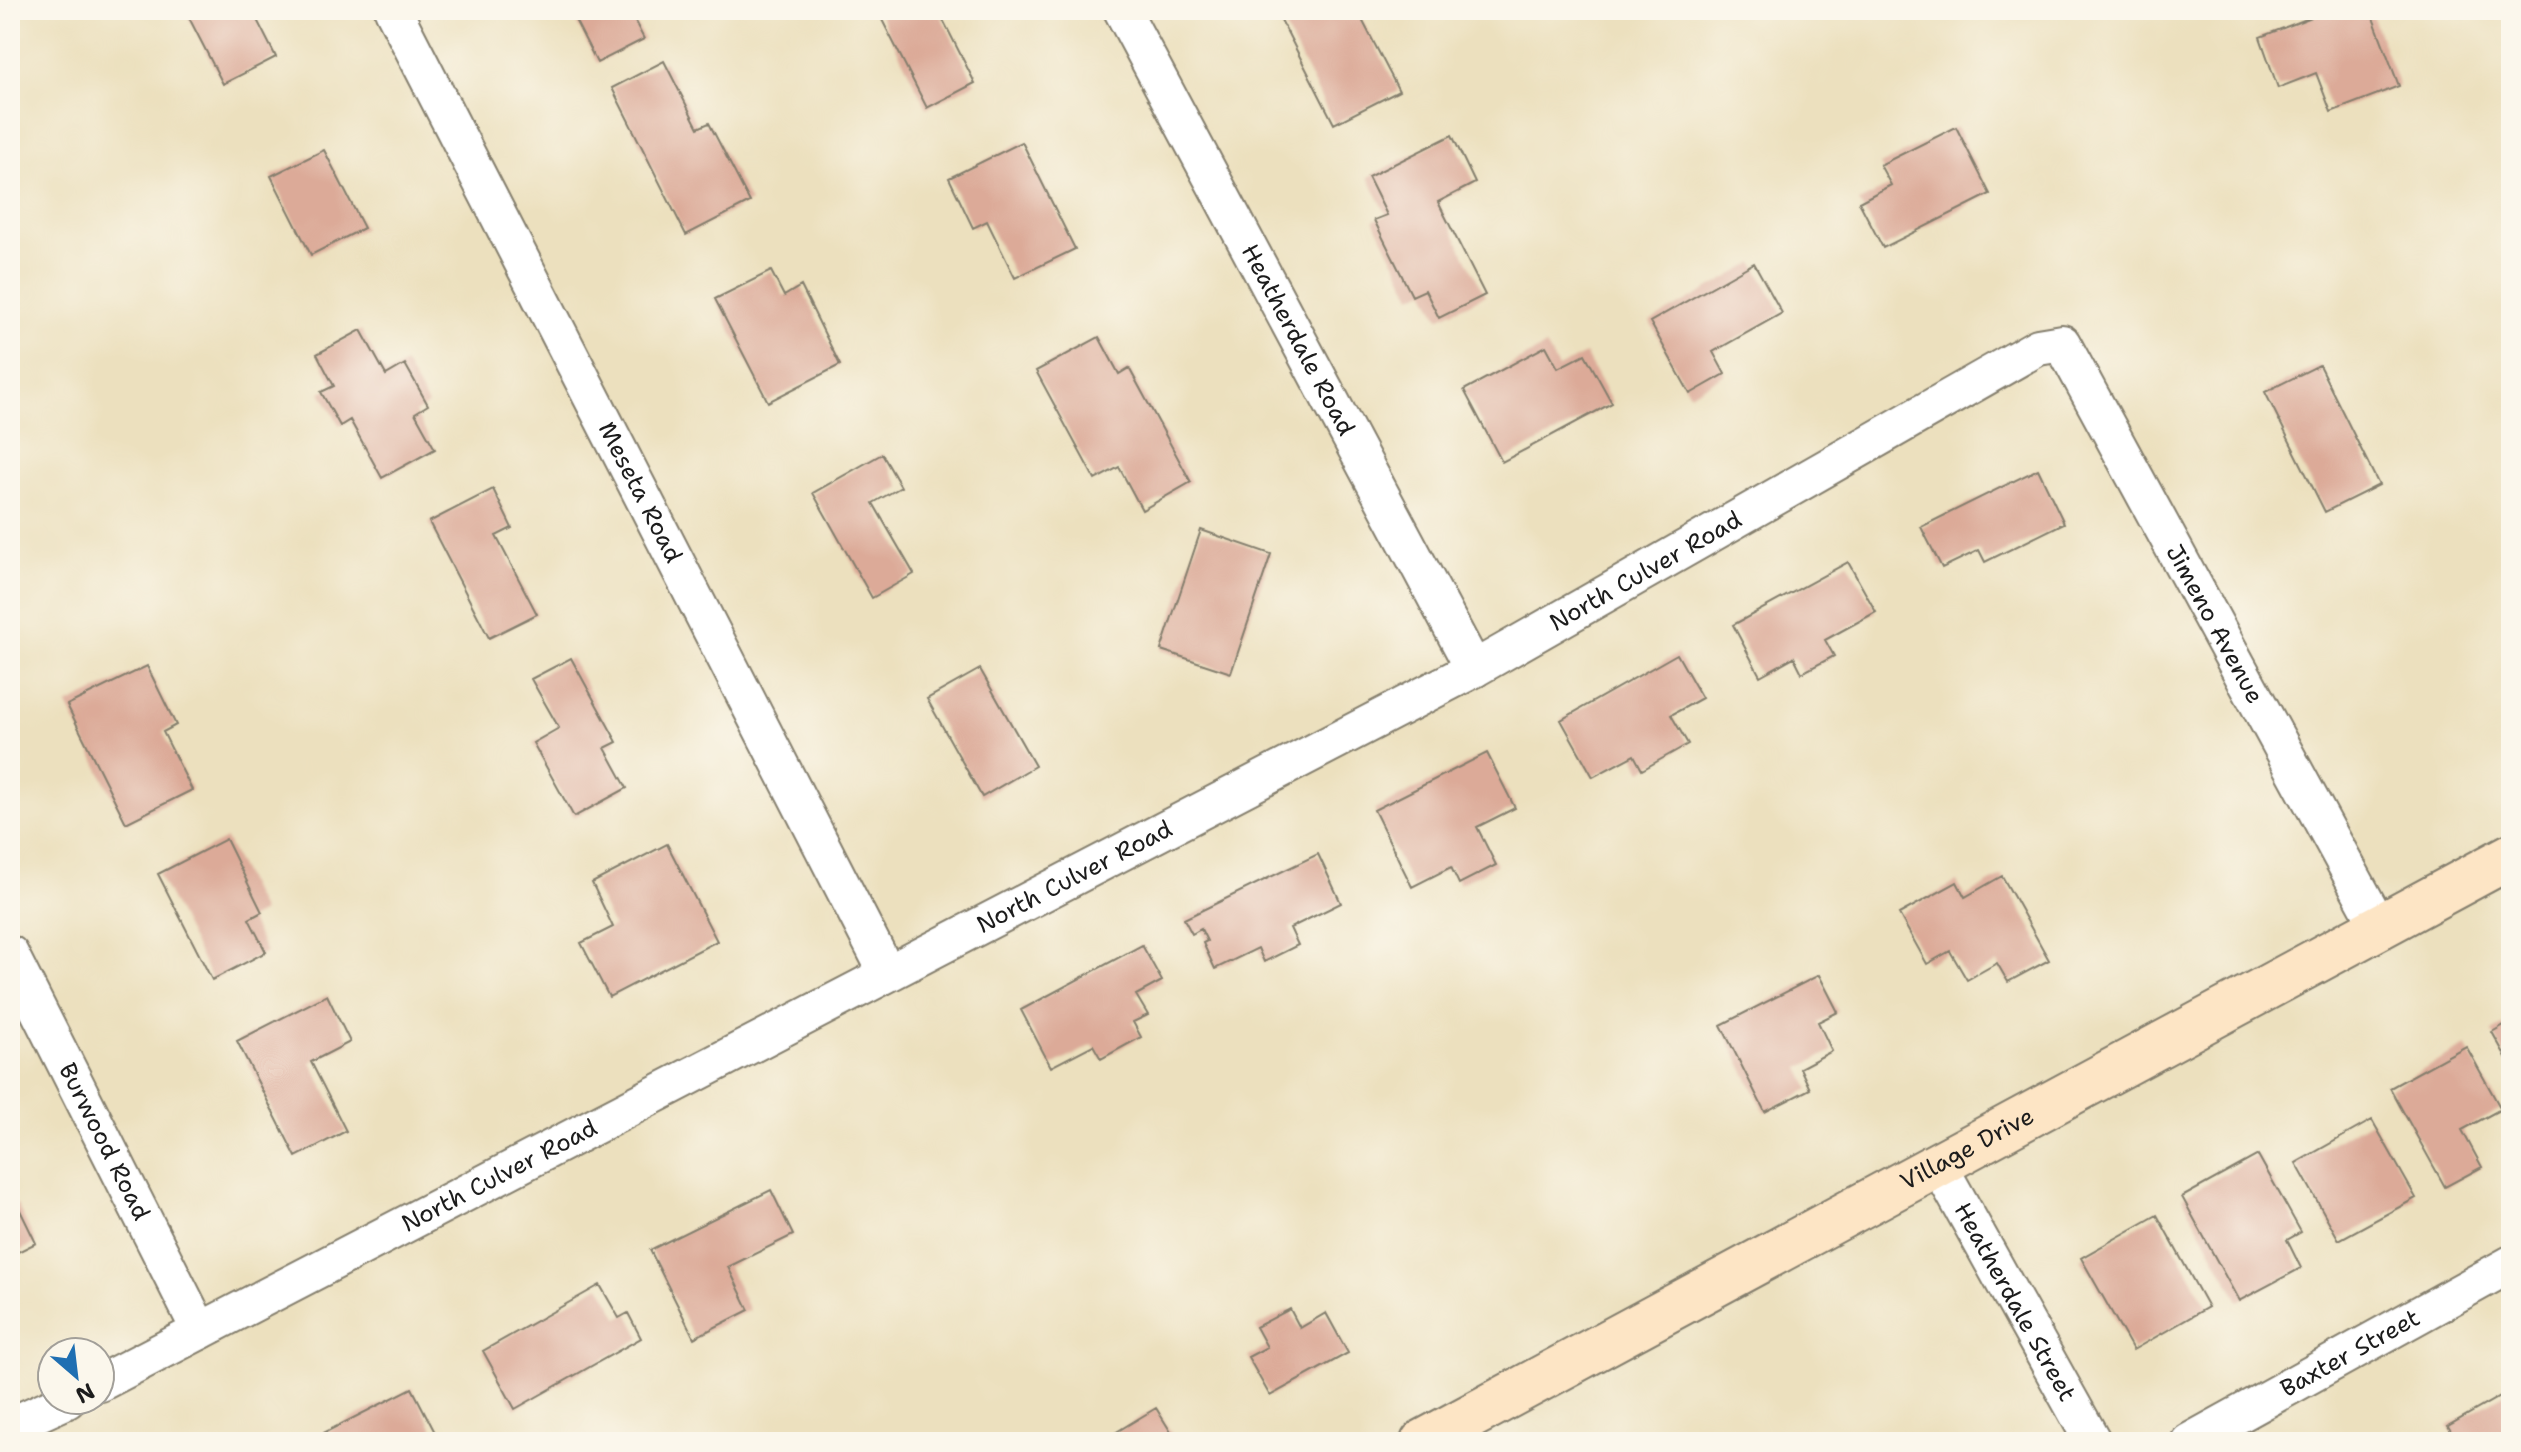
<svg xmlns="http://www.w3.org/2000/svg" width="2521" height="1452" viewBox="0 0 2521 1452" font-family="'Shantell Sans',sans-serif">
<style>
.building{fill:#dcaa98}
.lines{fill:none;stroke-linecap:round;stroke-linejoin:round}
.street-casing{stroke:#847e6d;stroke-width:40}
.secondary-casing{stroke:#847e6d;stroke-width:48}
.street{stroke:#fff;stroke-width:36}
.secondary{stroke:#fde5c5;stroke-width:44}
.labels{text-anchor:middle;dominant-baseline:central;stroke-width:8;stroke-linejoin:round;paint-order:stroke}
.street-label{font-size:24px;fill:#1c1c1c;stroke:#fbf7ec}
</style>
<rect width="100%" height="100%" fill="#fbf7ec"/>
<filter id="ink" filterUnits="userSpaceOnUse"><feTurbulence type="fractalNoise" baseFrequency=".0125" numOctaves="2"/><feDisplacementMap in="SourceGraphic" scale="16" xChannelSelector="R" yChannelSelector="G"/><feConvolveMatrix kernelMatrix="1 2 1 2 8 2 1 2 1" color-interpolation-filters="sRGB"/></filter>
<filter id="wash" filterUnits="userSpaceOnUse"><feTurbulence type="fractalNoise" baseFrequency=".006" numOctaves="4" result="noise"/><feDisplacementMap in="SourceGraphic" scale="32" xChannelSelector="R" yChannelSelector="G"/><feGaussianBlur stdDeviation="1.8" result="paint"/><feColorMatrix in="noise" values="0 0 0 0 0 0 0 0 0 0 0 0 0 0 0 0 0 1.4 0 .05"/><feComposite in="paint" operator="in"/></filter>
<g filter="url(#wash)">
<rect width="100%" height="100%" fill="#ece0be"/>
<g id="blocks">
<path class="building" d="M185,10H252L276,57L223,84Z
M570,10H629L644,39L597,63Z
M877,10H938L975,83L927,108Z
M1276,10H1357L1399,91L1334,124Z
M2330,10H2370L2399,86L2331,112L2316,73L2278,88L2260,37Z
M664,61L698,128L709,123L750,202L686,235L612,88Z
M1956,127L1990,194L1883,248L1859,202L1891,185L1880,165Z
M1452,135L1475,183L1438,202L1485,295L1439,318L1425,290L1412,296L1374,220L1387,215L1368,177Z
M1022,142L1075,249L1015,278L987,221L973,228L949,178Z
M324,150L364,228L311,255L271,176Z
M1754,263L1782,313L1713,352L1725,374L1690,394L1650,322Z
M771,271L784,296L801,286L840,365L768,402L715,299Z
M361,330L386,375L405,364L428,405L415,413L435,449L382,478L350,420L340,426L321,392L334,386L317,354Z
M1099,337L1119,374L1129,368L1191,482L1142,510L1119,467L1095,480L1036,371Z
M1546,346L1558,368L1585,354L1612,403L1502,462L1464,390Z
M2319,365L2379,485L2325,512L2265,392Z
M882,454L901,487L873,503L914,574L872,598L813,493Z
M2038,469L2064,523L1985,562L1979,550L1942,568L1921,527Z
M493,489L512,528L496,536L537,614L489,638L429,522Z
M1201,530L1271,554L1231,673L1161,650Z
M1848,562L1876,612L1825,640L1834,656L1802,673L1794,657L1760,676L1733,625Z
M1677,654L1702,698L1671,715L1688,744L1642,770L1634,755L1593,777L1561,720Z
M571,658L617,742L605,748L627,788L574,817L533,743L559,728L531,679Z
M147,666L176,725L163,732L192,790L126,823L67,705Z
M980,669L1035,766L982,797L927,699Z
M1487,753L1515,808L1477,827L1496,865L1459,884L1451,867L1412,887L1374,810Z
M226,839L262,912L249,919L266,952L212,980L158,874Z
M667,844L717,941L609,997L581,943L613,927L592,883Z
M1318,854L1341,903L1290,928L1298,945L1264,962L1258,948L1215,969L1203,943L1207,941L1201,929L1192,934L1184,919Z
M2002,876L2049,960L2008,982L1997,963L1967,980L1950,951L1927,964L1899,914L1957,882L1965,897Z
M1142,945L1162,981L1136,995L1148,1015L1133,1022L1141,1037L1101,1059L1093,1045L1051,1067L1021,1010Z
M1819,975L1838,1012L1818,1022L1832,1051L1800,1068L1810,1089L1765,1112L1721,1025Z
M327,995L350,1042L311,1062L346,1131L296,1157L237,1041Z
M2511,1021V1066L2492,1032Z
M2466,1046L2501,1109L2462,1130L2482,1167L2445,1187L2390,1088Z
M2372,1120L2416,1198L2339,1240L2296,1163Z
M2258,1155L2301,1232L2287,1240L2301,1268L2239,1301L2182,1197Z
M771,1190L793,1235L728,1267L749,1310L694,1338L650,1250Z
M17,1204L36,1243L10,1256V1208Z
M2157,1215L2208,1307L2133,1350L2081,1258Z
M600,1285L619,1318L628,1313L641,1338L515,1409L483,1351Z
M1290,1309L1300,1328L1326,1313L1348,1353L1270,1396L1248,1357L1267,1347L1256,1327Z
M412,1388L440,1442H306Z
M2511,1390V1442H2457L2448,1426Z
M1156,1408L1177,1442H1100Z"/>
</g>
</g>
<g filter="url(#ink)">
<use href="#blocks" fill-opacity="0" stroke="#847e6d" stroke-width="2"/>
<g class="lines">
<g class="street-casing">
<g id="street">
<path id="s1" d="M393,10L887,973"/>
<path id="s2" d="M1122,10L1474,669"/>
<path id="s3" d="M10,954L200,1331"/>
<path id="s4" d="M1938,1164L2093,1442"/>
<path id="s5" d="M100,1383L1474,669L2038,347L2062,343L2379,926"/>
<path d="M10,1426L67,1400"/>
<path id="s6" d="M2189,1442L2511,1264"/>
</g>
</g>
<g class="secondary-casing">
<g id="secondary">
<path id="s7" d="M1423,1442L2511,856"/>
</g>
</g>
<use href="#street" class="street"/>
<use href="#secondary" class="secondary"/>
</g>
</g>
<g class="labels">
<g class="street-label">
<text stroke="none"><textPath href="#s2" startOffset="374">Heatherdale Road</textPath></text>
<text stroke="none"><textPath href="#s1" startOffset="542">Meseta Road</textPath></text>
<text stroke="none"><textPath href="#s5" startOffset="1746">North Culver Road</textPath></text>
<text stroke="none"><textPath href="#s5" startOffset="2542">Jimeno Avenue</textPath></text>
<text stroke="none"><textPath href="#s5" startOffset="1098">North Culver Road</textPath></text>
<text stroke="none"><textPath href="#s3" startOffset="210">Burwood Road</textPath></text>
<text stroke="none"><textPath href="#s7" startOffset="618">Village Drive</textPath></text>
<text stroke="none"><textPath href="#s5" startOffset="450">North Culver Road</textPath></text>
<text stroke="none"><textPath href="#s4" startOffset="158">Heatherdale Street</textPath></text>
<text stroke="none"><textPath href="#s6" startOffset="184">Baxter Street</textPath></text>
</g>
</g>
<rect width="2521" height="1452" fill="none" stroke="#fbf7ec" stroke-width="40"/>
<g transform="translate(76 1376) rotate(152)"><circle r="38" fill="#fbf7ec" stroke="#a29f99" stroke-width="2"/>
<path d="M0-6L14 30L0 20L-14 30Z" fill="#1f6fb2"/>
<text y="-12" font-size="22" font-weight="bold" text-anchor="middle" fill="#1c1c1c">N</text>
</g>
</svg>
